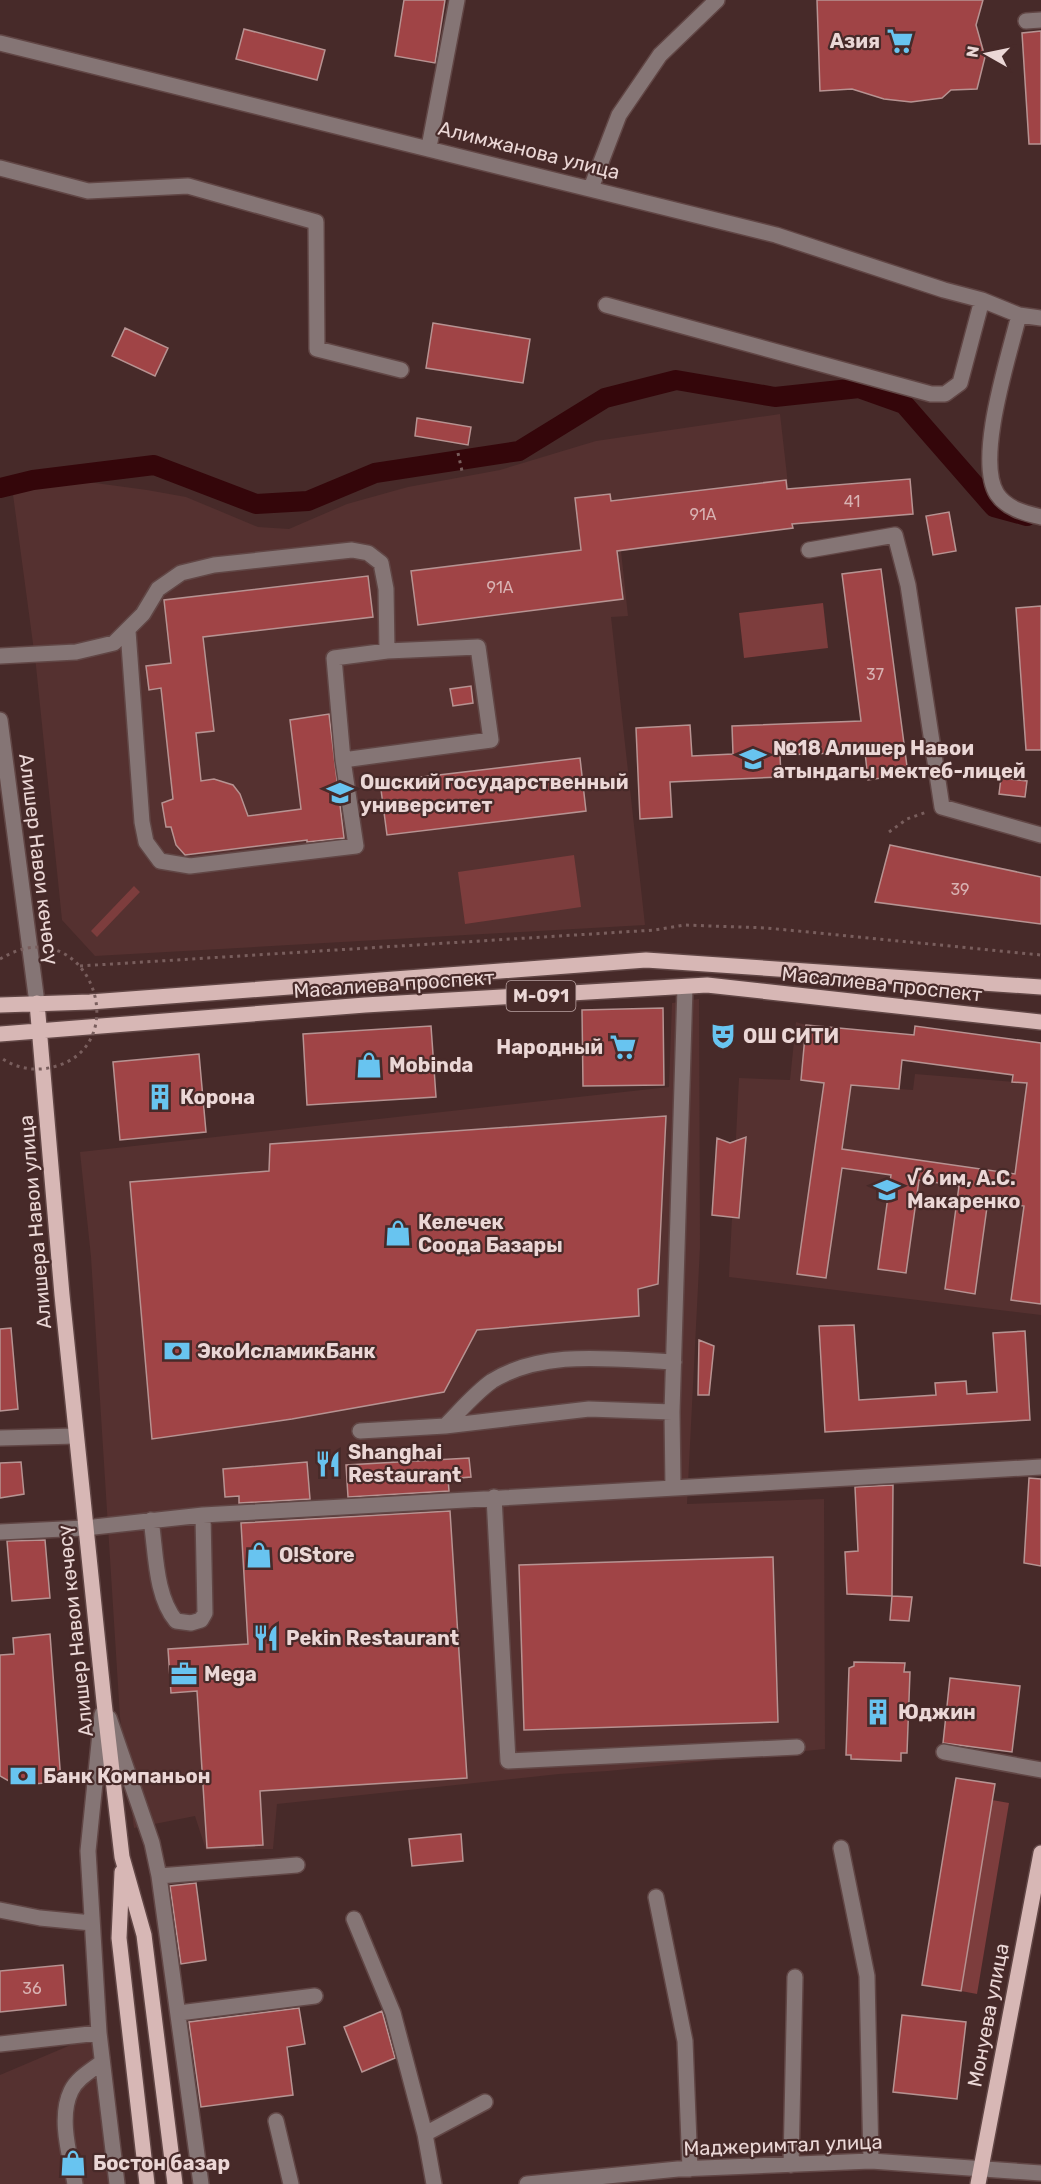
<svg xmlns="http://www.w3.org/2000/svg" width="1041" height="2184" viewBox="0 0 1041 2184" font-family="Rubik,sans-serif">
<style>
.built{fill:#553130}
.green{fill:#7d3d3d}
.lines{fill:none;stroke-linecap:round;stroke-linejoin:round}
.canal{stroke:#34060a;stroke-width:20}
.building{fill:#a04446;stroke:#b79392;stroke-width:1.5;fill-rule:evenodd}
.minor-casing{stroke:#614645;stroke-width:18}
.major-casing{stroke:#614645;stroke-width:18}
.path{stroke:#795e5d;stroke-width:3;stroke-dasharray:3 4.5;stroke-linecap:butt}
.minor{stroke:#857575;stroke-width:15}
.major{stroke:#d7b7b5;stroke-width:15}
.path-bridge{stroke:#795e5d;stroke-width:3;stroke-dasharray:3 4.5;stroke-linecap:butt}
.labels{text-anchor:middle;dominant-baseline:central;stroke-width:4.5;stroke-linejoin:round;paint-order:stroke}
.number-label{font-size:16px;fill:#d8b2b2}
.shield{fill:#472a29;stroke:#baa3a2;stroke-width:1.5}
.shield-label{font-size:18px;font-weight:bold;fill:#ebd7d6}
.poi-label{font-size:20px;font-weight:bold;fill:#ebd7d6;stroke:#472a29;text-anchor:start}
.street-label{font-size:20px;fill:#ebd7d6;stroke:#472a29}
</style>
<rect width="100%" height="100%" fill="#472a29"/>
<path class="built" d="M780,414L793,528L621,551L628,616L611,617L645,925L95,956L62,920L36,666L12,487L58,478L147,490L186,497L258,527L289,529L347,504L408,487L500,470L596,441Z
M699,999L700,1247L687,1504L824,1499L825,1749L608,1771L559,1774L277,1804L273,1849L206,1850L195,1816L134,1828L120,1717L91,1257L80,1152L669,1087L672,1003Z
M796,1022L806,1025L801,1081L913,1090L915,1074L1026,1083L1025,1101L1041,1103V1315L729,1277L739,1078L790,1080Z
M99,2033L116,2184H0V2075Z"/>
<path class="green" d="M823,603L828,648L744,658L739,613Z
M574,855L581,907L465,924L458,872Z
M134,886L140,892L97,937L91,931Z
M992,1800L1009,1803L977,1994L961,1991Z"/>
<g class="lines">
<path class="canal" d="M0,488L33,480L154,465L256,504L308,501L375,473L519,451L605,398L676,380L775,397L859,388L904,404L994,507L1027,516"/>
</g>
<path class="building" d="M404,0H445L435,63L395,56Z
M817,0H983L976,25L985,57L977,89L951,90L942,98L911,102L884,99L852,89L820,91Z
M244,29L325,50L317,80L236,59Z
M1041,31V144H1029L1022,33Z
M433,323L530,339L523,383L426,368Z
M125,328L168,348L155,376L112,356Z
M417,418L471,427L468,445L415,436Z
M910,479L913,514L792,524L793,528L617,551L623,599L418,625L411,571L581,550L575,498L610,494L611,501L786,480L787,489Z
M949,512L956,551L933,555L926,516Z
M881,569L908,774L868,780L865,752L780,755L781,777L670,782L672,817L640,819L636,728L690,725L692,756L733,754L732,726L861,721L842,574Z
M368,576L373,617L203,637L214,731L196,733L201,781L214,779L233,785L240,794L248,816L301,809L290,720L329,714L344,838L307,842V840L185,855L176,845L171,827H166L162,803L173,799L161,688L149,690L146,666L171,663L164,600Z
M1041,606V750H1026L1016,608Z
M471,686L473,703L453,706L450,689Z
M580,758L586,811L387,835L380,782Z
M1001,778L1027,781L1025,797L999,794Z
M890,845L1041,877V924L875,902Z
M663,1008L664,1085L583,1086L582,1010Z
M806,1025L914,1035L915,1026L1041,1043V1304L1011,1300L1024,1206L988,1200L975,1294L945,1289L959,1186L919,1180L906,1273L878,1269L891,1175L842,1168L826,1278L797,1274L824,1083L801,1080ZM902,1060L1013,1075L1012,1082L1027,1083L1015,1174L842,1149L851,1085L899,1089Z
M431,1026L436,1097L307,1105L303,1034Z
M199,1054L206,1132L120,1140L113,1062Z
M666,1116L658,1284L638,1289L639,1316L477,1330L444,1392L292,1419L152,1439L130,1182L269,1171L270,1144Z
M746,1137L739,1218L712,1215L717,1138L730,1143Z
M854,1325L859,1400L936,1395L935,1383L966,1381L967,1394L997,1392L993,1333L1025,1331L1030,1420L825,1432L819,1326Z
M11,1328L18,1409L0,1411V1329Z
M699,1340L714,1346L709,1395H698Z
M469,1458L471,1477L448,1479L449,1491L348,1497L346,1465Z
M21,1462L24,1494L0,1498V1463Z
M307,1462L310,1499L239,1503V1496L225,1497L223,1469Z
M1029,1478L1041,1479V1566L1024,1563Z
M893,1485L892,1596L847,1594L845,1552L858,1551L855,1487Z
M450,1511L467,1778L260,1791L263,1845L207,1848L197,1691L171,1693L168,1649L248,1644L241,1523Z
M45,1540L50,1598L12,1601L7,1541Z
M773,1557L778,1722L524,1730L519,1565Z
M892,1596L912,1597L909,1621L890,1620Z
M50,1634L61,1782L16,1785L0,1776V1655L14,1654L13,1638Z
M854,1662L905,1663L904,1672H910L907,1753H901V1761L851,1759V1755H846L849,1668L854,1666Z
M950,1678L1020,1686L1012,1752L943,1743Z
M956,1778L995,1784L961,1991L922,1985Z
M461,1834L463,1861L412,1866L409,1839Z
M196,1883L206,1960L181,1964L170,1886Z
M63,1965L66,2005L0,2012V1971Z
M299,2008L305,2044L287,2047L293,2095L201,2107L189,2022Z
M382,2011L395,2058L362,2072L344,2027Z
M902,2015L966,2022L957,2099L893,2092Z"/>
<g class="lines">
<g class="minor-casing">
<path id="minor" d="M1026,21L1041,20
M0,43L776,235L944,290L982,300L1019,315L1041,318
M429,147L457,0
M0,168L88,191L188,186L316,222L317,349L401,370
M591,188L619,115L660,55L717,0
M606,305L931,394H945L960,383L982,300
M1019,315C1009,356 975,459 997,494C1007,509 1025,513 1041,517
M809,550L895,535L908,585L942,807L1041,835
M128,631L142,822L146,842L160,861L190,866L356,846L343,760L491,740L478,647L387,651L334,658L343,760
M0,656L76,652L114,643L143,614L158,589L181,573L214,565L352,550L368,553L381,563L386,589L387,651
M0,720L37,1003
M445,1426C460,1411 475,1393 492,1381C545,1348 616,1360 674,1362
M360,1431L445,1426L589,1409L672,1412
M0,1438L76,1436
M673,1487L672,1412L685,987
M494,1497L508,1761L797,1747
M151,1520C156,1552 155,1596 176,1621L191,1623L201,1620L205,1613L203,1515
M0,1532L85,1528L203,1515L1041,1467
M102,1714L88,1851L99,2033L117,2184
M109,1718L152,1843L159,1876L201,2184
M944,1752L1041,1770
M841,1848L867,1976L871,2161
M159,1876L297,1865
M656,1897L685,2041L690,2169
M0,1910L40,1918L92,1923
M354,1919L393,2013L425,2134L434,2184
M179,2013L315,1996
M0,2044L99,2033
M276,2121L291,2184
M425,2134L485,2102
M791,2165L795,1977
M75,2184C70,2156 58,2118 71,2091C77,2078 92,2070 102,2062
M527,2184L678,2169L871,2161L1041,2173"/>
</g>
<g class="major-casing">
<path id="major" d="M37,1003L62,1295L104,1702L122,1857L144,1935L175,2184
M0,1005L90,1002L646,960L1041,987
M0,1034L365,1005L707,985L1041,1022
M122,1872L119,1938L147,2184
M978,2184L1041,1853"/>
</g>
<path class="path" d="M458,453L462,471
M889,832L907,819L927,812
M80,966L655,930L684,925L767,928L1041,955"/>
<use href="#minor" class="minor"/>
<use href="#major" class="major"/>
<path class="path-bridge" d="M0,959C88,906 138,1046 53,1067C34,1072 15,1068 0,1057"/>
</g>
<defs>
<g id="supermarket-bare" transform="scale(2.07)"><path d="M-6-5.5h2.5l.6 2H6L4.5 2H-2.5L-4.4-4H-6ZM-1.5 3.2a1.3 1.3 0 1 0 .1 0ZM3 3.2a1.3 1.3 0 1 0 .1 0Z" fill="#68c4f0" stroke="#472a29" stroke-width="2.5" paint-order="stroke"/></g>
<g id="school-bare" transform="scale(2.07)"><path d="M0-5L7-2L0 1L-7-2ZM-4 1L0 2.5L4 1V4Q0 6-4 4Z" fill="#68c4f0" stroke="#472a29" stroke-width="2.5" paint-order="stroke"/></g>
<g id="university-bare" transform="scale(2.07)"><path d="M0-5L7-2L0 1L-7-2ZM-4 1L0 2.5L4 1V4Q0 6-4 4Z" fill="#68c4f0" stroke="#472a29" stroke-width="2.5" paint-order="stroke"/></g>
<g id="theatre-bare" transform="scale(2.07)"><path d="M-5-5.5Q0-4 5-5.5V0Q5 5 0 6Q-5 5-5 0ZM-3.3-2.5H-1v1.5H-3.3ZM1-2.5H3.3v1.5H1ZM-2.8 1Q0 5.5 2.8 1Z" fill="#68c4f0" stroke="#472a29" stroke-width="2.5" paint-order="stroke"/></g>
<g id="shop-bare" transform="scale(2.07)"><path d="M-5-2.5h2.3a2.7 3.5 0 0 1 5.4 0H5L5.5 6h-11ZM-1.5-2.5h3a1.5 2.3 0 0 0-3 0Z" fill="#68c4f0" stroke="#472a29" stroke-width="2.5" paint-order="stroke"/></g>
<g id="building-bare" transform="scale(2.07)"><path d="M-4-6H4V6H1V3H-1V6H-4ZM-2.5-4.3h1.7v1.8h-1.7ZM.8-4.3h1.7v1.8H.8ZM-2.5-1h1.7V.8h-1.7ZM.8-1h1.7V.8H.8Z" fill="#68c4f0" stroke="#472a29" stroke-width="2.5" paint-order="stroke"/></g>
<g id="bank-bare" transform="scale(2.07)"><path d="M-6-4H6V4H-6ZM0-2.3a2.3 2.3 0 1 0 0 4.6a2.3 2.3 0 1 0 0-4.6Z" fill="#68c4f0" stroke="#472a29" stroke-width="2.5" paint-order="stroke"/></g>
<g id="restaurant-bare" transform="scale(2.07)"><path d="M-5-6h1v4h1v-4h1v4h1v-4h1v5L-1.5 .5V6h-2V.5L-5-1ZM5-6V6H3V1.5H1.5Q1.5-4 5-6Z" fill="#68c4f0" stroke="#472a29" stroke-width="2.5" paint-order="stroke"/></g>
<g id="office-bare" transform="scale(2.07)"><path d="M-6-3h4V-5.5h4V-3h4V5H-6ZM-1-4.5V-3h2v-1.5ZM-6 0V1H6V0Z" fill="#68c4f0" stroke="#472a29" stroke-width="2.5" paint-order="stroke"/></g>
</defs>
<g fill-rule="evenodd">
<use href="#supermarket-bare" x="900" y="41"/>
<use href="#school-bare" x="753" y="759"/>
<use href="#university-bare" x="340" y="793"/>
<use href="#theatre-bare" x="723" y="1036"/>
<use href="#supermarket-bare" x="623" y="1047"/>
<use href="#shop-bare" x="369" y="1065"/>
<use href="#building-bare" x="160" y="1097"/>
<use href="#school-bare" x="887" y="1190"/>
<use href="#shop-bare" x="398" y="1233"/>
<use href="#bank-bare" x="177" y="1351"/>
<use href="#restaurant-bare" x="328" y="1464"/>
<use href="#shop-bare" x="259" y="1555"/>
<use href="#restaurant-bare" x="266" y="1638"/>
<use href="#office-bare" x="184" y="1674"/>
<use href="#building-bare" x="878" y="1712"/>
<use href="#bank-bare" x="23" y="1776"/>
<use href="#shop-bare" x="73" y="2163"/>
</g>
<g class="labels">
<g class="number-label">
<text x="852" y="501">41</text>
<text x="703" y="514">91А</text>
<text x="500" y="587">91А</text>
<text x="875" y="674">37</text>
<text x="960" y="889">39</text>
<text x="32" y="1988">36</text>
</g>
<rect class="shield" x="506.5" y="981" width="69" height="30" rx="4.5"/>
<g class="shield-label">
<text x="541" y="996">М-091</text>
</g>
<g class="poi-label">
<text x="880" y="41" text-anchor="end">Азия</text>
<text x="773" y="748">№18 Алишер Навои<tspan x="773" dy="23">атындагы мектеб-лицей</tspan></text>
<text x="360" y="782">Ошский государственный<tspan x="360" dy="23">университет</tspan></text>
<text x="743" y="1036">ОШ СИТИ</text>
<text x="603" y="1047" text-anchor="end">Народный</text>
<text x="389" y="1065">Mobinda</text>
<text x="180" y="1097">Корона</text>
<text x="907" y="1178">√6 им, А.С.<tspan x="907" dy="23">Макаренко</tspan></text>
<text x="418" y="1222">Келечек<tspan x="418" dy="23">Соода Базары</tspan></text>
<text x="197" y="1351">ЭкоИсламикБанк</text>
<text x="348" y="1452">Shanghai<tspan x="348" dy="23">Restaurant</tspan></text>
<text x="279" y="1555">O!Store</text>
<text x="286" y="1638">Pekin Restaurant</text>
<text x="204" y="1674">Mega</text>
<text x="898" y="1712">Юджин</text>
<text x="43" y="1776">Банк Компаньон</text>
<text x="93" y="2163">Бостон базар</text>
</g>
<g class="street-label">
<text transform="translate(529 150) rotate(14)">Алимжанова улица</text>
<text transform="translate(39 859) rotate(83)">Алишер Навои көчөсү</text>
<text transform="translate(394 984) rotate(-4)">Масалиева проспект</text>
<text transform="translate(882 984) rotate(6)">Масалиева проспект</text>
<text transform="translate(35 1222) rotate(-95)">Алишера Навои улица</text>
<text transform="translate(75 1631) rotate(-96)">Алишер Навои көчөсү</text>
<text transform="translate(988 2015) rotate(-79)">Монуева улица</text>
<text transform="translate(783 2145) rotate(-2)">Маджеримтал улица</text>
</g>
</g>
<g transform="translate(987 54) rotate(279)" stroke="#472a29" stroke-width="4.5" paint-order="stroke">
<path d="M0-4.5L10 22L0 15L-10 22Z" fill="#ebd7d6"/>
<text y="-9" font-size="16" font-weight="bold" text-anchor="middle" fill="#ebd7d6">N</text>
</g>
</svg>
